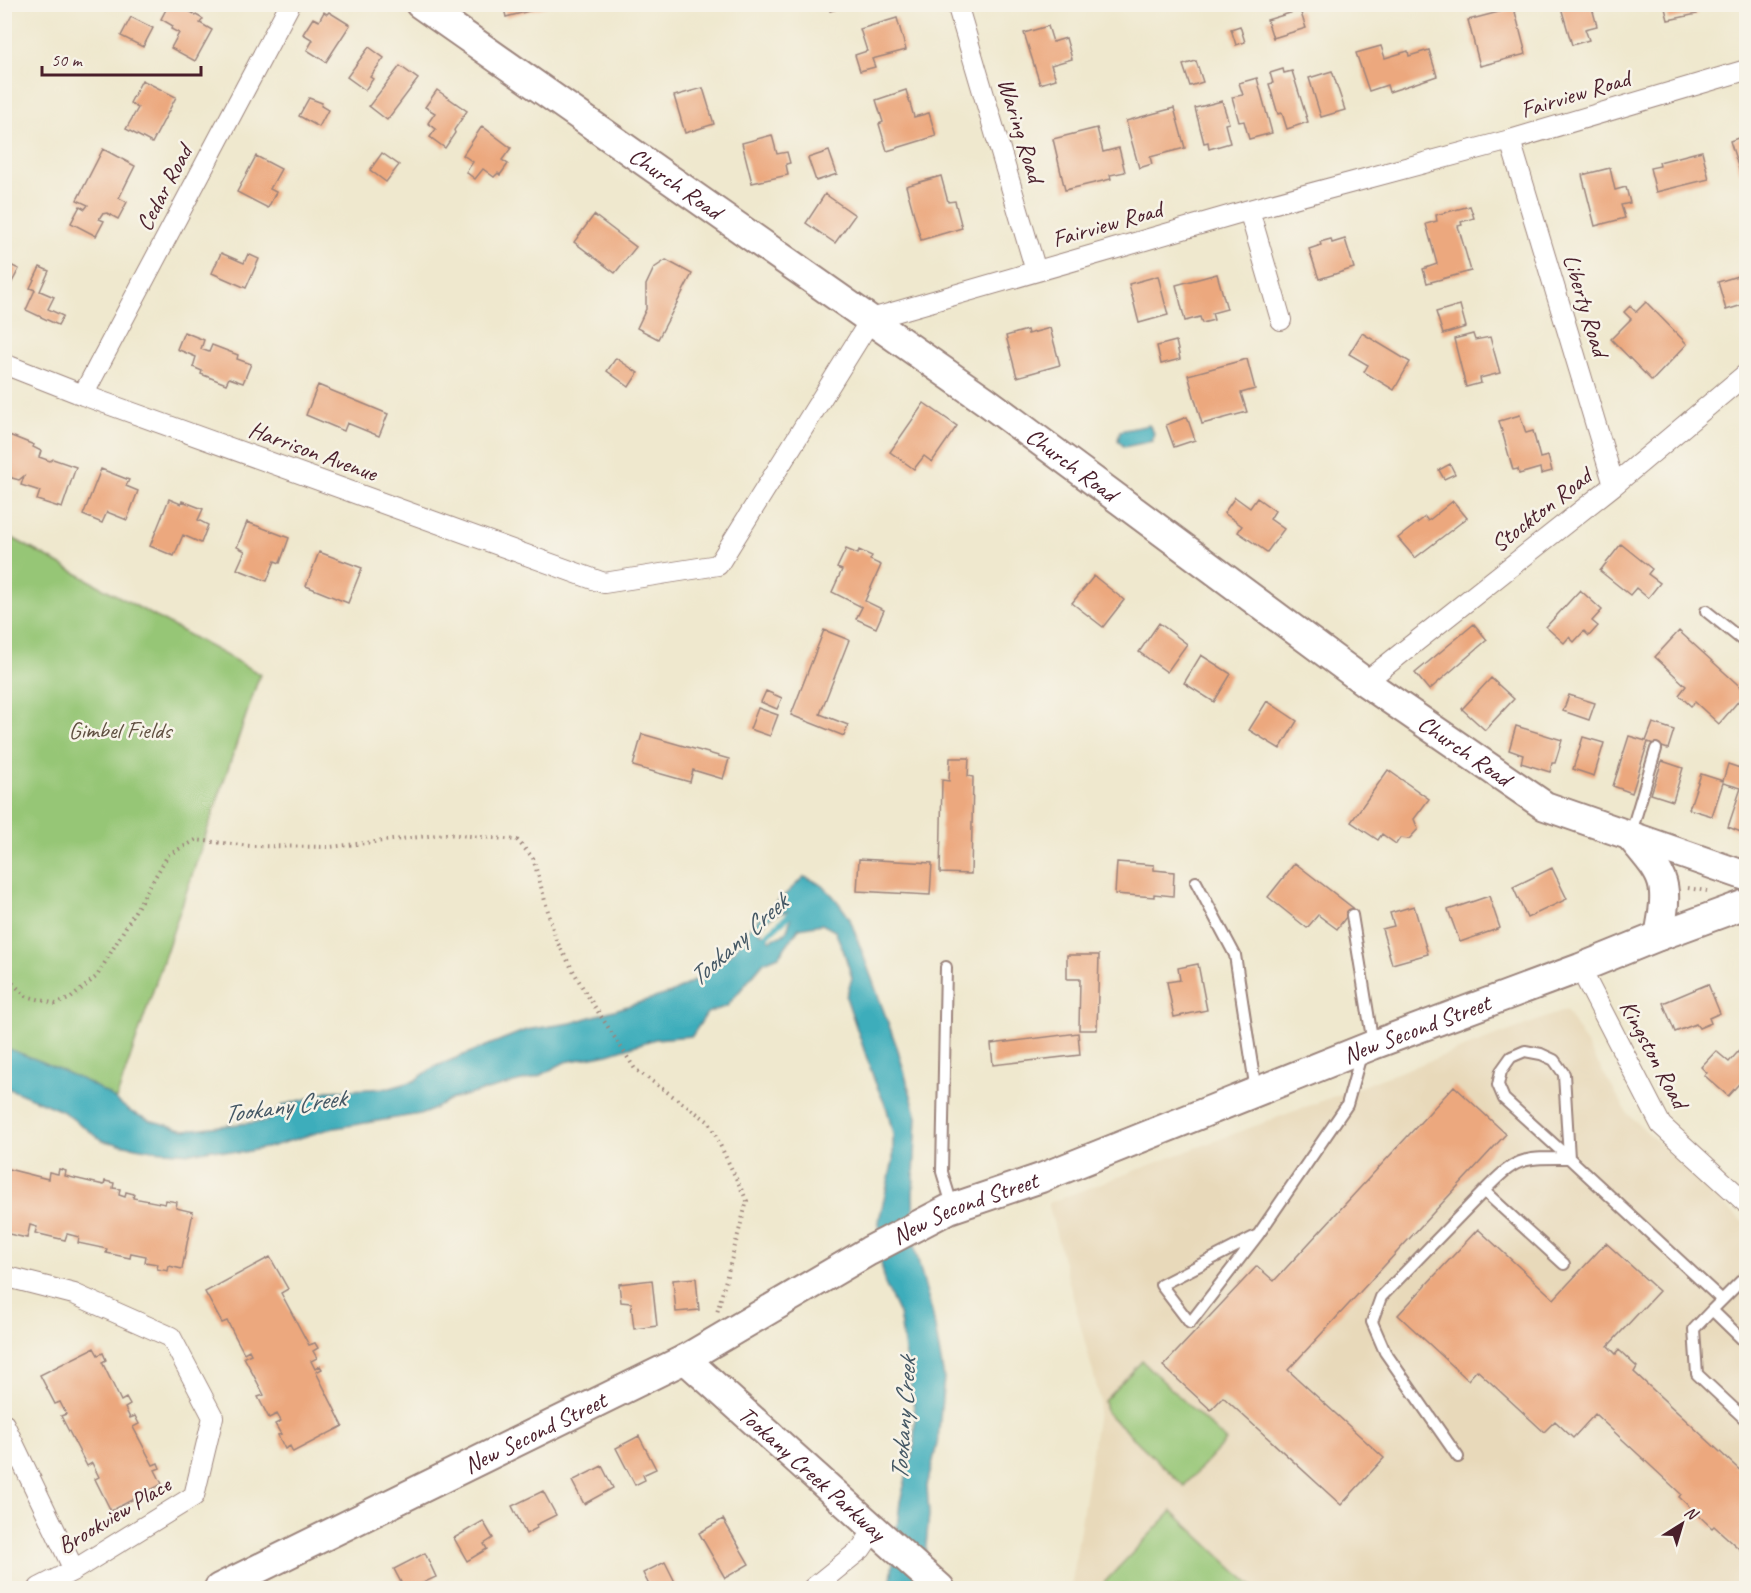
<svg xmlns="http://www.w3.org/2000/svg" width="1751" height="1593" viewBox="0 0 1751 1593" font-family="Caveat,sans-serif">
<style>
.built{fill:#e8d9ba}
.green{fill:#96c676;stroke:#707250;stroke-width:1.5}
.water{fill:#3eadbb;stroke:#446673;stroke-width:1.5;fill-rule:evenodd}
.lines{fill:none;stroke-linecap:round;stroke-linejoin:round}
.stream{stroke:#3eadbb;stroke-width:6}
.building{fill:#eca87e}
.lane-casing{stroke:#9c847c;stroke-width:14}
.street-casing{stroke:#9c847c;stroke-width:22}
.secondary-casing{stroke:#9c847c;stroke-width:32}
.path{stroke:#9c847c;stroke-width:4;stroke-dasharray:1.5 4.5;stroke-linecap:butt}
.lane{stroke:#fff;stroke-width:10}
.street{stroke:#fff;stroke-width:20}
.secondary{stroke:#fff;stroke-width:28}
.labels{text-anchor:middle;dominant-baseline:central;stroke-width:5;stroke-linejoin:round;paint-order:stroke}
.street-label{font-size:24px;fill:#4a1f2b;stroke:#f7f3e8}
.park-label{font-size:24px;fill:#615142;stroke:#f7f3e8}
.water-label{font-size:26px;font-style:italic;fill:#455865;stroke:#f7f3e8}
</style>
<rect width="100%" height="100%" fill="#f7f3e8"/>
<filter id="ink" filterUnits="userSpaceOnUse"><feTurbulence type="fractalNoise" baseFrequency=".0167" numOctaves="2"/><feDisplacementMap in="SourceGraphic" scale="12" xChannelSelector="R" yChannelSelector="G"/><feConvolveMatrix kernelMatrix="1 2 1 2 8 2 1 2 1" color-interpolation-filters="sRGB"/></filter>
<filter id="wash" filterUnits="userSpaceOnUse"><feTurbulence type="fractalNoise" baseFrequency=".008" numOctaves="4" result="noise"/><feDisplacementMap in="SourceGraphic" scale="24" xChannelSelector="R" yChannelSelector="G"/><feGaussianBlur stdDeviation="1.35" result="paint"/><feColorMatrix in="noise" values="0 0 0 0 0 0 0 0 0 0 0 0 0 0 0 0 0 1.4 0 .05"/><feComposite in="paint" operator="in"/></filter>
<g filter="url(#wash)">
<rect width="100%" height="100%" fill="#efe8ce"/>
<path class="built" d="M1566,1010L1628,1114L1746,1225V1588H1071L1100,1399L1048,1203Z"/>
<path class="green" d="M5,534L260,674L114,1106L5,1064Z
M1142,1361L1226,1441L1184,1486L1106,1412L1104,1401Z
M1172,1511L1254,1588H1099Z"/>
<path class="water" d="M1149,425L1154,433L1152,441L1124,447L1118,440L1120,431Z
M804,877C826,883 838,901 850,919L898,1050L917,1117L913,1196L915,1249L933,1316L944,1378L938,1440L927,1486L929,1515L922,1588H890L900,1502L914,1446L915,1414L899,1314L885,1284L879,1251V1220L893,1161V1135L887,1109L875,1082L846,997L852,978L844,952L835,931L822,924L799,928L779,956L764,962L727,1006L707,1013L692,1036L655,1039L608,1054L565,1062L537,1077L452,1099L426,1113L329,1129L270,1147L239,1153L212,1149L191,1153L152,1150L103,1141L62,1111L5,1087L4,1047L43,1062L89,1083L108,1094L131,1112L149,1120L185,1130L266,1121L283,1105L310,1098L327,1091L390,1088L414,1081L434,1067L526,1030L571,1023L671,993L705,975L733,952L750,927ZM792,911C789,922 789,937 775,937L770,941L767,935L759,932C765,918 777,912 792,911Z"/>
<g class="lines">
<path class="stream" d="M761,940L796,909"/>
</g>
<g id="blocks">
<path class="building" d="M169,4L180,9L182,7L203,19L200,23L212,30L195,61L171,48L179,33L171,29L173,26L161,19Z
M503,4H548V6L506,17Z
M828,4H851V5L830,11Z
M1560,4H1591L1597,26L1585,29L1589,40L1572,45Z
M1664,4H1694L1697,14L1668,20Z
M1514,8L1526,54L1480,66L1468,20Z
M1300,10L1306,28L1273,38L1267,20Z
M324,12L327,14L329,12L350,25L326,62L307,50L313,40L303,34L313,18L319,21Z
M131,17L153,28L143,47L121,36Z
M897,18L906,50L872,59L875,67L860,71L855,55L867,51L860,29Z
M1048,26L1053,42L1066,38L1072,59L1051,65L1056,79L1040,84L1024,33Z
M1240,26L1245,42L1236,45L1231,29Z
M1381,46L1385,58L1408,51L1409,56L1429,50L1437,76L1389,92L1387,85L1369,91L1356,53Z
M369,47L384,58L370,77L373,79L365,90L347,77Z
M1196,61L1203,82L1190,86L1183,65Z
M400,66L418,79L387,120L369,106Z
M1283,69L1284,73L1292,71L1308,122L1287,129L1282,113L1278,114L1269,84L1273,83L1270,73Z
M1332,71L1345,110L1321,117L1309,78Z
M1257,78L1272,133L1249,139L1244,121L1239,122L1232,97L1243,95L1239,83Z
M142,80L176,97L152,143L126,129L138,108L130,103Z
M703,88L714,124L685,133L674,96Z
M437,90L467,111L454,130L455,133L445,148L430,137L436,129L428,123L435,113L425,107Z
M906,90L914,117L929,113L936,136L887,151L879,124L883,122L876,100Z
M309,98L322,103L321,106L328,110L319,127L299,116Z
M1222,101L1229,123L1225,124L1230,143L1209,149L1208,142L1204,143L1195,108Z
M1174,108L1185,148L1150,157L1152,164L1139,168L1126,121Z
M482,126L511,148L502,160L508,164L500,175L498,173L494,177L483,169L475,179L466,172L473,162L463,155Z
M1097,128L1103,152L1119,148L1125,172L1110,175L1111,179L1065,190L1053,139Z
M772,135L777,154L787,152L790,163L786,164L788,175L752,183L742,143Z
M1746,135V170L1740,172L1730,141Z
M103,149L135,166L119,198L127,202L118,219L107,213L102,214L99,219L104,221L96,236L71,223L80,206L85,209L88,205L77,200Z
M829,151L837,174L816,181L808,158Z
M1702,151L1709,179L1656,192L1650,168L1660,166L1659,162Z
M382,153L399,165L386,182L370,170Z
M256,156L281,169L270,189L276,192L268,208L237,192Z
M1610,168L1615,190L1626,187L1630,203L1621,205L1625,218L1595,226L1582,175Z
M941,176L948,202L955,201L962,228L921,240L906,186Z
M825,194L855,215L835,243L806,223Z
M1470,206L1474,218L1461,222L1462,225L1458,226L1471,271L1427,283L1423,269L1437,264L1426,224L1437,221L1436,215Z
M594,215L636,247L615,273L574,242Z
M1331,239L1332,243L1345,239L1354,268L1319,279L1309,249L1321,245L1320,242Z
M221,253L244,263L248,254L259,259L246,288L212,273Z
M666,260L692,274L658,339L637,328L646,309V285L654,268Z
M4,262L19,269L4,297Z
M40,267L49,271L40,291L54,297L48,309L63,316L58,325L26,310L35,290L30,288Z
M1217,274L1227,309L1212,313L1214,320L1202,323L1200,317L1185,321L1176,285Z
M1744,274L1746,283V304L1726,310L1718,282Z
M1158,276L1168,315L1139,323L1129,284Z
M1646,302L1687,344L1652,381L1611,339L1631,319L1624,312L1630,306L1636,312Z
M1460,305L1466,327L1443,334L1436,312Z
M1050,328L1060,365L1017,377L1006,336L1027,330L1028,334Z
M184,332L204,340L201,349L209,352L212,345L238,355L237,359L251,364L243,383L229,378L226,384L201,374L202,371L193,367L196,357L177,349Z
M1362,333L1410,362L1394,390L1364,372L1368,365L1349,354Z
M1473,334L1475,340L1490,337L1500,373L1480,378L1481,383L1466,387L1454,339Z
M1176,341L1180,359L1161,364L1157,346Z
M616,358L638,373L629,387L607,371Z
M1247,359L1255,389L1241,393L1247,412L1202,424L1188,375Z
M318,385L388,414L379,436L347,423L344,431L306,415Z
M924,403L957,426L932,462L924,456L914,469L890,452Z
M1520,415L1526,433L1533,431L1540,458L1548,456L1552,471L1541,474L1540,468L1519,474L1518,469L1513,470L1499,421Z
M1187,417L1195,440L1174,447L1166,425Z
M4,433L34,445L33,447L41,451L39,457L50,461L53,459L76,467L62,508L37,500L40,491L21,485L24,476L19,480L12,478L7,472L8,468L4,466Z
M1450,464L1455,474L1444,479L1439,470Z
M101,469L129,480L126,486L138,491L127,520L107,512L102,523L83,515Z
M1235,497L1250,508L1257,498L1275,511L1270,519L1284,529L1267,552L1238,532L1242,526L1224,513Z
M169,499L181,504L182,501L203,509L198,520L208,525L201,543L183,535L174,556L150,546Z
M1453,501L1467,518L1415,558L1398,538L1425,517L1428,521Z
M247,522L289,538L280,563L275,561L267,581L237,569L245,551L237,547Z
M1621,544L1652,569L1648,574L1660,583L1648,598L1636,588L1630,595L1600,571Z
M846,549L858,554L859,550L872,556L870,560L881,565L865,601L884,610L876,628L856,619L862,607L832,592L842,570L837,568Z
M319,552L362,568L348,603L306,586Z
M1094,576L1124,600L1103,627L1072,603Z
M1580,590L1602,610L1592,621L1598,626L1589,636L1584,631L1574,642L1569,637L1564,643L1546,627Z
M1159,623L1187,644L1167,672L1139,652Z
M1474,624L1487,640L1429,690L1415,673Z
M824,630L849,640L820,714L848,725L844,736L791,715Z
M1679,631L1746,692L1719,724L1695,702L1691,706L1679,695L1686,686L1655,657Z
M1201,655L1231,674L1214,702L1184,683Z
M1491,678L1514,699L1485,730L1462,709Z
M766,691L782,698L777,709L761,702Z
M1569,695L1595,703L1589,720L1563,711Z
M1267,701L1297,721L1280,749L1249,730Z
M758,708L778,715L770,736L750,729Z
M1653,723L1674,730L1668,749L1648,742L1632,793L1613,786L1629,736L1646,741Z
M1516,726L1562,740L1555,763H1552L1550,772L1521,763L1523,755L1509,750Z
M642,734L729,759L723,779L693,770L690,782L633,766Z
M1583,737L1604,743L1594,776L1573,769Z
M950,758H969L968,776L973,777L971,874L940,873L942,780L949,781Z
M1662,761L1683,768L1673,801L1651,794Z
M1728,764L1746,770L1743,787L1746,788V834L1728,827L1741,788L1723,783L1712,816L1689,809L1701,774L1723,781Z
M1388,770L1429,799L1414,819L1418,829L1409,839L1400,838L1396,844L1382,834L1378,840L1351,822Z
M859,859L932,863L930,895L857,891Z
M1117,862L1154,865V870L1174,872L1173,896L1154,894V897L1115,894Z
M1295,863L1353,908L1337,929L1318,915L1307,928L1268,897Z
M1552,868L1567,899L1527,918L1513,887Z
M1489,896L1500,928L1460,942L1448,910Z
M1414,906L1428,954L1392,964L1382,929L1394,926L1390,913Z
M1067,955H1099L1097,1030H1079L1080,979H1067Z
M1198,964L1207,1010L1174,1017L1167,982L1180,980L1178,968Z
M1708,984L1720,1013L1709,1018L1711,1023L1699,1028L1696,1024L1675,1032L1663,1003Z
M1078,1033L1080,1055L993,1065L991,1044Z
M1746,1043V1076L1728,1096L1704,1075L1707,1073L1701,1067L1716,1051L1729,1062Z
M1454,1086L1506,1134L1288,1370L1384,1458L1341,1505L1223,1397L1211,1410L1163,1366L1257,1266L1274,1281Z
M8,1169L48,1179L49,1172L58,1174L59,1169L66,1171L65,1176L104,1185L105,1181L114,1183L113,1188L120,1189L119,1195L125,1197L126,1192L134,1194L133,1198L165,1204L166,1200L177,1202L176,1208L193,1212L182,1269L169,1266L168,1271L157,1269L158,1264L145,1262L146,1256L131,1253L130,1258L106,1253L107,1249L78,1243L79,1237L67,1234L65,1240L35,1233L37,1227L30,1225L27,1238L4,1233V1197L7,1186L5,1185Z
M1478,1229L1554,1299L1606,1243L1659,1291L1608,1346L1616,1354L1619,1350L1637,1367L1634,1372L1746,1476V1555L1714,1526L1712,1528L1679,1497L1681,1494L1595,1414L1573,1438L1555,1421L1544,1432L1477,1370L1468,1380L1398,1315Z
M270,1257L288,1289L281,1293L309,1345L315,1343L318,1348L313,1351L317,1358L311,1361L315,1369L320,1366L322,1369L316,1372L343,1426L293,1452L290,1446L285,1449L278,1435L281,1434L275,1424L281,1421L277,1414L269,1418L258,1397L264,1395L244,1357L251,1354L249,1350L244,1353L227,1321L222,1323L205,1292Z
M696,1278L699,1310L676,1312L673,1280Z
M652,1280L657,1326L634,1329L631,1303L621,1302L619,1284Z
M94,1348L98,1355L103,1353L106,1360L102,1362L121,1401L126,1398L130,1405L125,1408L130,1418L135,1416L139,1424L133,1427L153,1465L158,1463L160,1468L155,1470L162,1484L111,1511L95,1479L99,1477L92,1463L87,1466L61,1416L66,1414L60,1402L55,1404L40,1375Z
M639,1436L656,1469L643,1475L645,1480L635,1485L616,1448Z
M602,1466L613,1488L584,1504L572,1481Z
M543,1491L556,1515L536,1525L537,1528L526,1534L512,1506Z
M723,1519L749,1564L725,1578L699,1533Z
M483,1521L493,1538L484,1544L487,1549L467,1561L454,1538Z
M425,1553L436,1577L412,1588H404L394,1569Z
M665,1562L678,1588H646L650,1587L643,1573Z"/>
</g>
</g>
<g filter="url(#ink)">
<use href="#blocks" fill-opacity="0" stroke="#9c847c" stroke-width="1.5"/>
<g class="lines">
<g class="lane-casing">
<path id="lane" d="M1706,611L1746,643
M1630,836L1656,749
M1196,882L1235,955L1256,1091
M1352,915L1373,1044
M946,967L942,1172L953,1208
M1525,1051L1541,1054L1554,1060L1564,1074L1569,1158L1504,1099L1498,1085L1501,1071L1511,1057Z
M1258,1235L1190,1323L1161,1285L1258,1235L1347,1105L1361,1055
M1564,1264L1484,1191C1518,1156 1522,1158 1569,1158L1722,1300
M1746,1276L1712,1310L1746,1343
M1712,1310L1694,1329L1697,1374L1746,1420
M1458,1457L1385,1352L1372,1322L1381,1297L1484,1191"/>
</g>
<g class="street-casing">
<path id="street" d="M957,4L1036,271
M1510,140L1614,485
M1249,210L1281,320
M4,364L83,395L604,583L718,565L871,319L1249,210L1510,140L1746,70
M83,395L290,4
M1365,682L1614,485L1746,374
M1580,968L1661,1125L1746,1203
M4,1276L74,1294L171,1337L213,1417L194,1496L74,1570L39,1588
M4,1424L74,1570
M813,1588L861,1549L874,1530"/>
</g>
<g class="secondary-casing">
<g id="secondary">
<path id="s1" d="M420,4L986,401L1365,682L1545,806L1746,876"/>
<path d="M1630,836C1665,878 1670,880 1659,936"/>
<path id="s2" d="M685,1359L940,1588"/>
<path id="s3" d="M219,1588L685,1359L869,1251L949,1209L1041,1178L1373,1045L1580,968L1659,936L1746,904"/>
</g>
</g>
<path class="path" d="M1688,888L1707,891
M4,975L26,996L56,1004L71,998L97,976L168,855L196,840L250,846L330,847L446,834L517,840L533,858L556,940L584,990L635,1069L709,1122L747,1201L717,1313"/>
<use href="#lane" class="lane"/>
<use href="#street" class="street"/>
<use href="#secondary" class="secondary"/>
</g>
</g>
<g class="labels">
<g class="street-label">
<text transform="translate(1575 94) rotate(-17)">Fairview Road</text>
<text transform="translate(1021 130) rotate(73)">Waring Road</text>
<text stroke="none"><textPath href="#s1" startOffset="312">Church Road</textPath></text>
<text transform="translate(164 188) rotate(-62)">Cedar Road</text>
<text transform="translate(1107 224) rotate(-16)">Fairview Road</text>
<text transform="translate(1586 305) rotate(73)">Liberty Road</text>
<text transform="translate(313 451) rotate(20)">Harrison Avenue</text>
<text stroke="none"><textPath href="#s1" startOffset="798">Church Road</textPath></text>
<text transform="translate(1541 510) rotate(-38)">Stockton Road</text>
<text stroke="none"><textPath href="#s1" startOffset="1284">Church Road</textPath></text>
<text stroke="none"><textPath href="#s3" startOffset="1324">New Second Street</textPath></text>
<text transform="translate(1654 1054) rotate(62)">Kingston Road</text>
<text stroke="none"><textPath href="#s3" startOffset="838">New Second Street</textPath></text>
<text stroke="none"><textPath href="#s3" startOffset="352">New Second Street</textPath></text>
<text stroke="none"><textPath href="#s2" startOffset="171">Tookany Creek Parkway</textPath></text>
<text transform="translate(114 1515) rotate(-31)">Brookview Place</text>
</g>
<g class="park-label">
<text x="120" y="730">Gimbel Fields</text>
</g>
<g class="water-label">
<text transform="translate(738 940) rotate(-42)">Tookany Creek</text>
<text transform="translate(284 1106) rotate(-8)">Tookany Creek</text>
<text transform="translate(903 1419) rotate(-86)">Tookany Creek</text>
</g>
</g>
<rect width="1751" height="1593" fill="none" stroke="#f7f3e8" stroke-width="24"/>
<g transform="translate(1682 1524) rotate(37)" stroke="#f7f3e8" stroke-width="4.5" paint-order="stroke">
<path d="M0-4.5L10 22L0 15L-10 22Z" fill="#4a1f2b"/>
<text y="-9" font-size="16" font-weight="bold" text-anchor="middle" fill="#4a1f2b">N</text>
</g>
<path d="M42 66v9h159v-9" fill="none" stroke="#4a1f2b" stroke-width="3"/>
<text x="51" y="66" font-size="18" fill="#4a1f2b" stroke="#f7f3e8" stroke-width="4.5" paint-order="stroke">50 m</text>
</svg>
